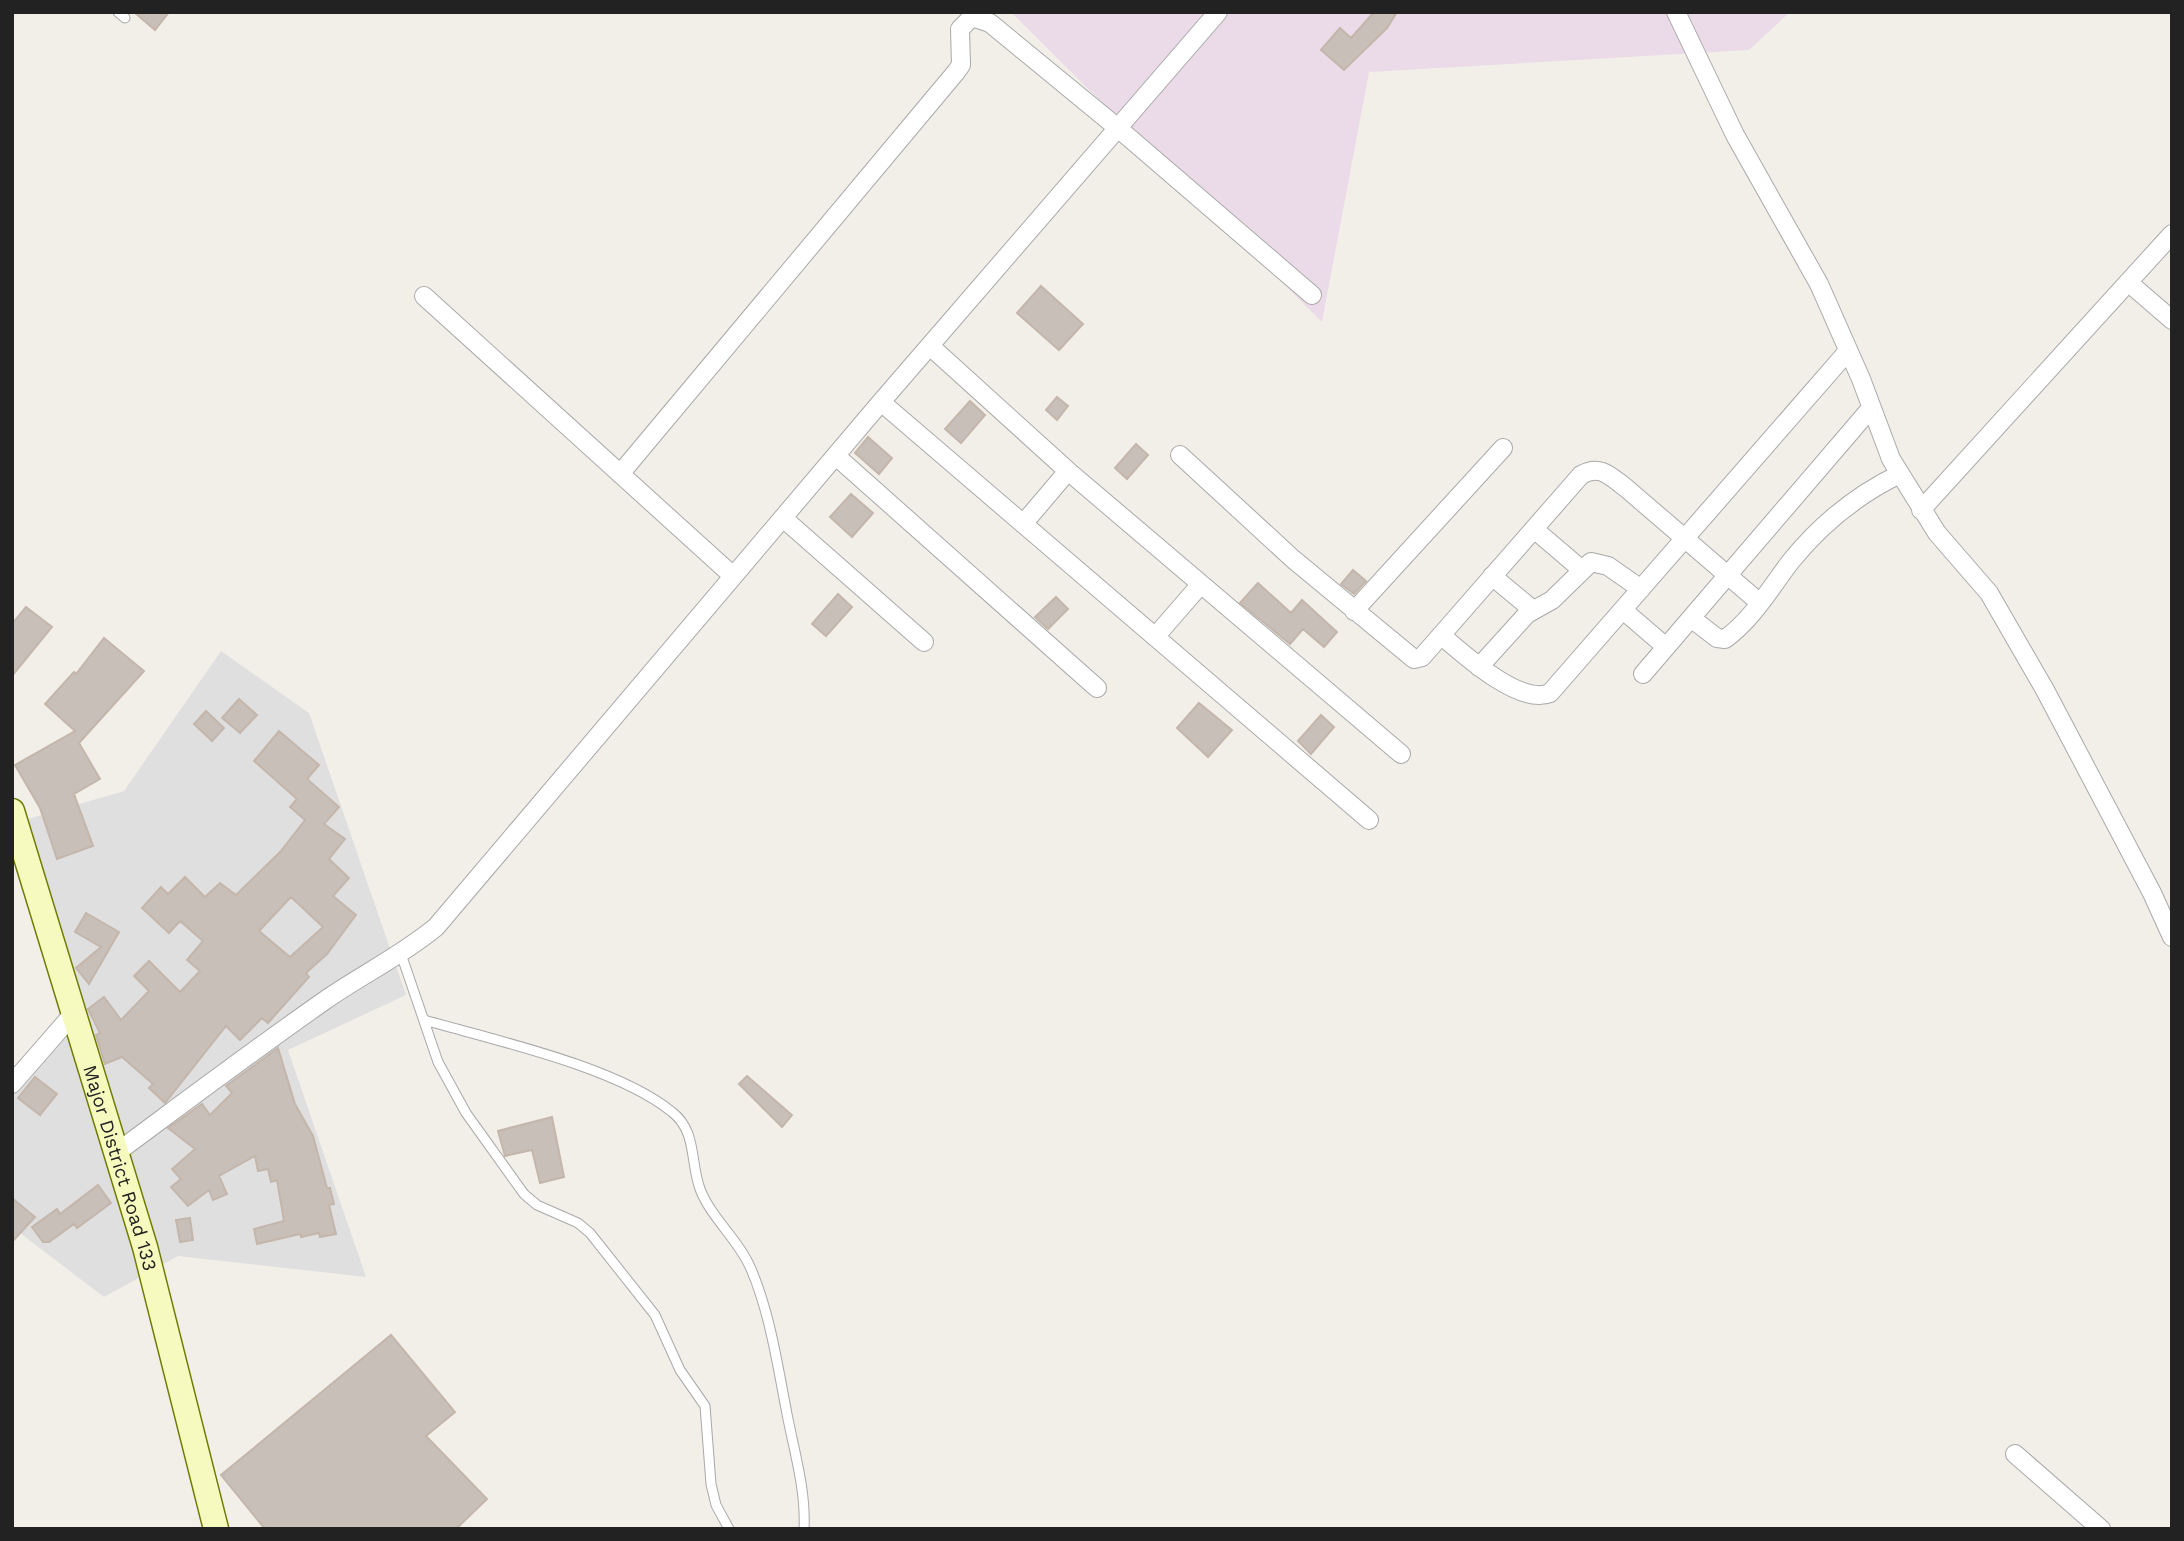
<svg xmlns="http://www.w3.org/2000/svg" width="2184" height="1541" viewBox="0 0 2184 1541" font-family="'Work Sans',sans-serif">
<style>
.residential{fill:#e0dfdf}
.industrial{fill:#ebdbe8}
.building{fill:#c7bfb8;stroke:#c4b6ab;stroke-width:2;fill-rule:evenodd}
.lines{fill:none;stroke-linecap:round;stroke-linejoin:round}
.service-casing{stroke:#a9a9a9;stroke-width:11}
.minor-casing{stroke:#a9a9a9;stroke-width:20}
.secondary-casing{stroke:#707d05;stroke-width:27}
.service{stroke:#fff;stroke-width:9}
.minor{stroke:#fff;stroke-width:18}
.secondary{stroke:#f7fabf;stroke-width:24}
.labels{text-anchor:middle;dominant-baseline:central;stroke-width:5;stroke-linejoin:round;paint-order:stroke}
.street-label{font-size:19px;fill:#222;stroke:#fff}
</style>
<rect width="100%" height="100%" fill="#f2efe9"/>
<path class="residential" d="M221,651L309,713L406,995L288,1050L366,1277L178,1256L104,1297L12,1227V1093L84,1005L28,819L124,791Z"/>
<path class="industrial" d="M1011,12H1790L1749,50L1369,72L1322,322Z"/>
<path class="building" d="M134,12H169L155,30Z
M1374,12H1397L1387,28L1344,70L1321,50L1340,28L1351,38Z
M1041,286L1083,324L1059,350L1017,313Z
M1057,397L1068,406L1057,420L1046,410Z
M970,401L985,415L961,443L945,429Z
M868,437L892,458L879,474L855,453Z
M1136,444L1148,455L1127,479L1115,468Z
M851,494L873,513L852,537L830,517Z
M1353,570L1366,581L1354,594L1341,584Z
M1258,583L1291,613L1302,600L1337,632L1324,647L1303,629L1290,644L1240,603Z
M838,594L852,607L826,636L812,624Z
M1056,597L1068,609L1048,629L1035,617Z
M26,607L52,627L12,676V624Z
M104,638L144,671L79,743L100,779L74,794L93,846L57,859L40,808L15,765L75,731L45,704L74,672L76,674Z
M239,699L257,715L240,733L222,718Z
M1199,703L1232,730L1208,757L1177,728Z
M206,711L224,728L212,741L194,724Z
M1321,715L1334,727L1311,754L1298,741Z
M279,731L319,765L307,779L339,807L324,824L345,839L329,859L349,878L333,896L356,915L327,954L306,973L309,977L268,1023L262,1018L240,1040L226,1026L165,1103L149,1088L153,1084L122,1057L105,1064L96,1035L100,1033L88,1009L104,997L121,1020L149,991L134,976L149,961L180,992L200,971L187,960L203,941L180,921L169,933L142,908L161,887L168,894L185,877L205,897L220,883L236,895L280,852L305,820L290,807L297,799L254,761ZM291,897L323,927L290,957L259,931Z
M86,913L119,932L89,984L76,968L101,947L75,932Z
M278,1048L295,1104L313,1136L327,1188H330L334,1204L329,1205L336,1234L320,1237L319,1233L301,1237L300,1234L257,1244L254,1229L284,1221L277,1180L271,1182L268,1169L258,1171L255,1156L219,1176L227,1194L213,1200L209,1190L188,1206L171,1187L181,1179L172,1169L195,1149L168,1128L202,1104L210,1115L232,1093L226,1086Z
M747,1076L792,1115L782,1127L739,1084Z
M35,1077L57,1094L40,1115L18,1098Z
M552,1117L564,1177L540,1183L532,1150L505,1156L498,1131Z
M98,1185L111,1203L77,1228L74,1224L49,1242H43L32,1227L57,1209L60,1214Z
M12,1198L35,1217L12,1242Z
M190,1218L193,1240L180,1242L176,1220Z
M391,1335L455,1412L426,1436L487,1499L456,1529H265L221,1475Z"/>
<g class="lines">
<g class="service-casing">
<path id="service" d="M118,12L125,18
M401,954L438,1062L466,1113L524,1194L537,1205L578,1223L590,1233L655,1315L680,1370L705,1406L711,1484L716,1505L729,1529
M424,1020C494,1040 617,1067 672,1112C697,1131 690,1162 700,1189C711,1218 739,1240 751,1269C771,1316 778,1369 788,1419C795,1454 806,1492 804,1529"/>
</g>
<g class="minor-casing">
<path id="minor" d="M1676,12L1735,135L1819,284L1861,379L1891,459L1937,533L1989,593L2045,690L2152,893L2172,937
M2128,282L2172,320
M424,296L733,576
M930,346L1068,471L1401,754
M881,402L1369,820
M1180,455L1293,559L1414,659L1422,657L1581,475C1600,464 1610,476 1626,488L1760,603
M836,456L1097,688
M620,474L956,72L961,65L960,29L972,17L990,23L1119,129L1312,295
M1921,510L2172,234
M783,518L924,642
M1023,524L1068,471
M1534,529L1582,570
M1492,576L1533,610
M1623,610L1666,647
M1354,611L1503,448
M1691,618L1717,638L1725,639C1752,620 1771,587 1791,561C1822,523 1856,495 1900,474
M1441,635C1463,654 1520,706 1550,693L1848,351
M1155,637L1201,584
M1479,667L1527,614L1552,600L1591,562L1608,566L1641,589
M1643,674L1871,408
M12,1084L73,1014
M116,1153C185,1102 254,1050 324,1001C361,975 401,956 436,927L881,402L1218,12
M2015,1454L2101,1529"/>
</g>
<g class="secondary-casing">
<g id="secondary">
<path id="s1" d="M12,811L145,1247L216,1529"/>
</g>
</g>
<use href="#service" class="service"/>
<use href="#minor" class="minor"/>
<use href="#secondary" class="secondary"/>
</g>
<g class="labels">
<g class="street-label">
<text stroke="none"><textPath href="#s1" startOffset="373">Major District Road 133</textPath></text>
</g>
</g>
<rect width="2184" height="1541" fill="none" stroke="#222222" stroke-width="28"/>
</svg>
